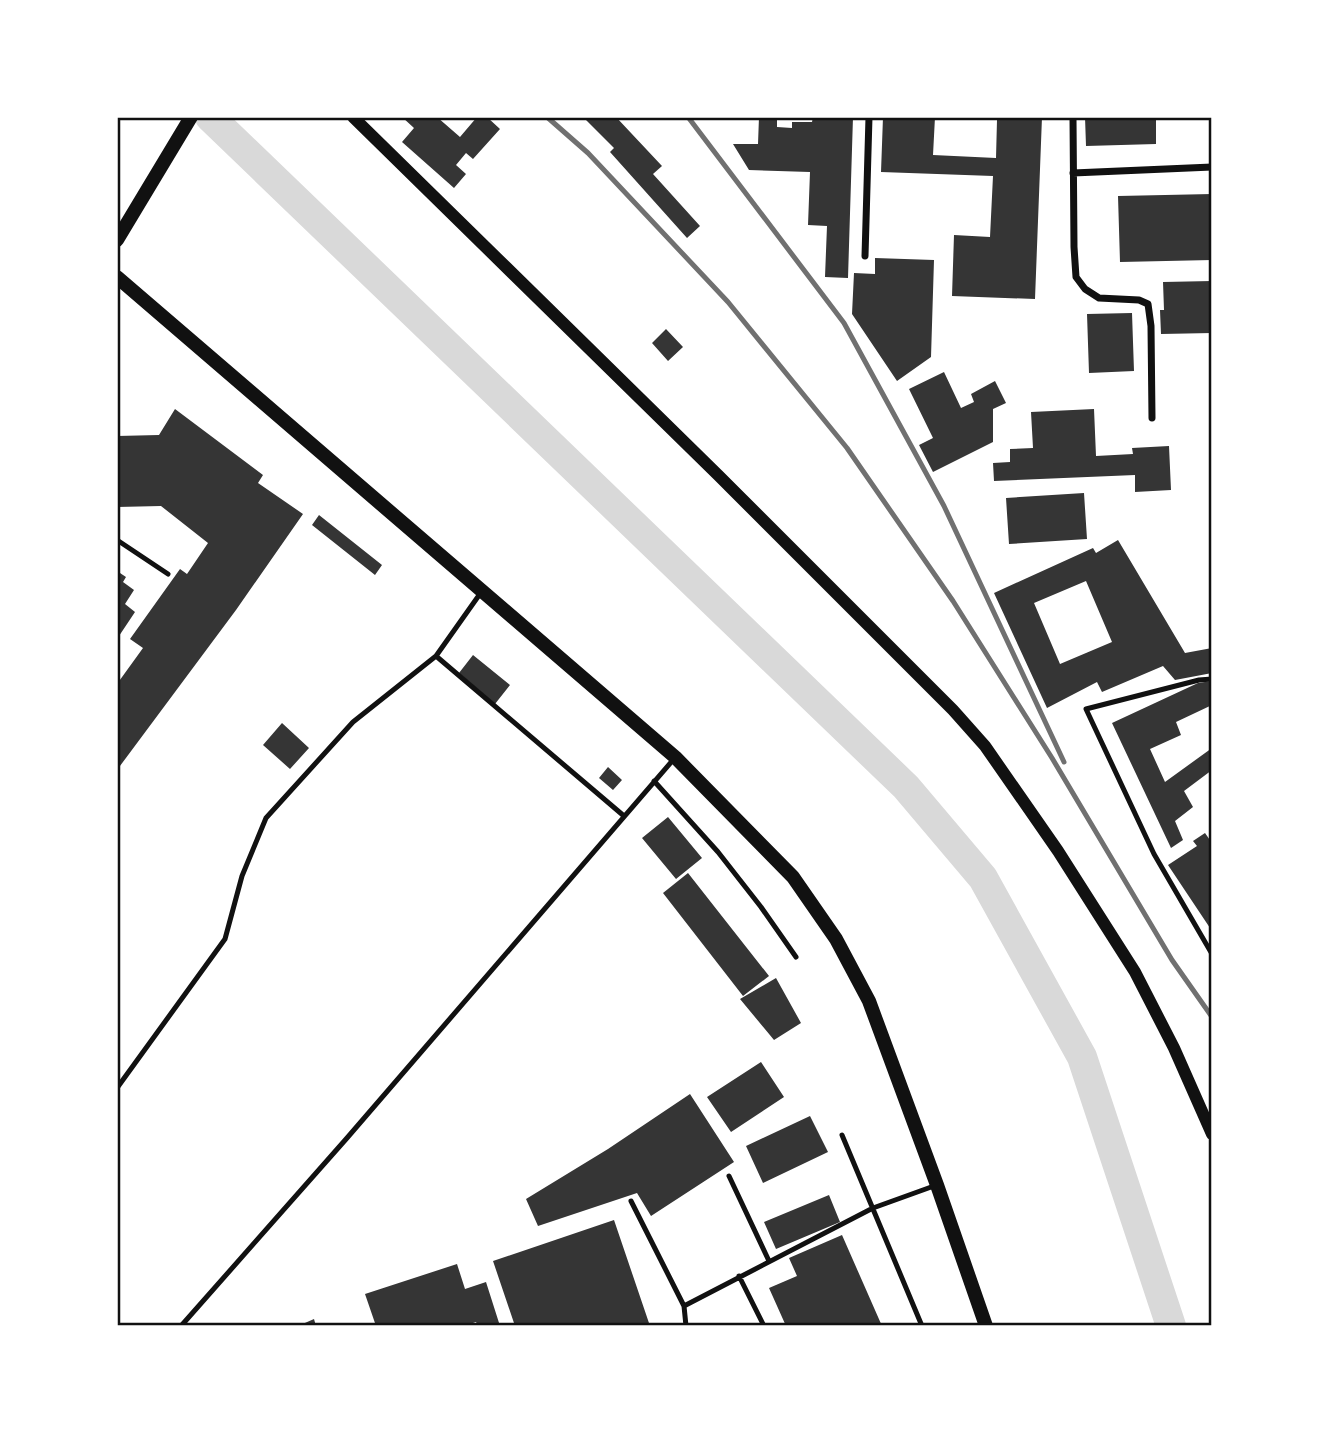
<svg xmlns="http://www.w3.org/2000/svg" width="1329" height="1443" viewBox="0 0 1329 1443" font-family="'Exo 2',sans-serif">
<style>
.lines{fill:none;stroke-linecap:round;stroke-linejoin:round}
.canal{stroke:#d9d9d9;stroke-width:30}
.building{fill:#353535;fill-rule:evenodd}
.service{stroke:#111;stroke-width:5}
.minor{stroke:#111;stroke-width:7}
.tertiary{stroke:#111;stroke-width:12}
.secondary{stroke:#111;stroke-width:14}
.rail{stroke:#707070;stroke-width:5}
.neatline{fill:none;stroke:#111;stroke-width:2.5}
</style>
<rect width="100%" height="100%" fill="#fff"/>
<g class="lines">
<path class="canal" d="M210,117L906,787L983,878L1082,1057L1171,1326"/>
</g>
<path class="building" d="M402,117H437L460,137L477,117H487L500,129L473,159L466,153L456,165L466,174L454,188L402,142L414,128Z
M583,117H616L662,166L653,174L700,226L687,238L610,152L614,148Z
M759,117H777V127L792,128V122H812L813,117H853L848,278L825,277L827,226L808,225L810,172L749,170L733,144H758Z
M883,117H935L933,155L996,158L997,120L989,119V117H1042L1035,299L952,296L954,235L990,237L993,176L881,172Z
M1085,117H1156V144L1086,146Z
M1212,194V260L1120,262L1118,196Z
M875,258L934,260L931,357L897,381L852,314L854,273L875,274Z
M1212,281V309H1210L1212,333L1161,334L1160,310H1164L1163,282Z
M1132,313L1134,371L1089,373L1087,314Z
M666,329L683,347L668,361L652,343Z
M944,372L961,408L974,402L971,394L995,381L1006,403L993,409V442L933,472L919,445L933,438L909,389Z
M175,409L263,475L258,483L303,514L236,610L117,770V684L143,648L130,639L180,569L187,574L208,543L161,506L117,507V436L159,435Z
M1094,409L1096,456L1133,454L1132,448L1169,446L1171,490L1135,492V475L994,481L993,463L1010,462V449L1033,448L1031,412Z
M1084,493L1087,539L1009,544L1006,498Z
M319,515L382,565L375,575L312,525Z
M1118,540L1185,653L1212,648V673L1175,680L1163,666L1102,692L1097,682L1047,708L994,593L1093,548L1096,553ZM1086,581L1112,642L1060,664L1034,603Z
M117,571L126,577L123,582L134,590L125,604L135,612L117,639Z
M473,655L510,685L495,704L459,673Z
M1212,681V705L1176,722L1181,735L1150,749L1165,782L1212,748V770L1184,791L1193,807L1175,821L1183,840L1171,848L1112,723L1198,683Z
M282,723L309,748L290,769L263,745Z
M608,767L622,780L613,790L599,778Z
M668,817L702,858L676,879L642,838Z
M1205,833L1212,843V931L1168,865L1197,846L1193,841Z
M688,873L769,976L743,996L663,893Z
M776,978L801,1023L774,1040L740,999Z
M761,1062L784,1097L731,1132L707,1097Z
M690,1094L734,1162L651,1216L637,1193L538,1226L526,1199L608,1149Z
M810,1116L828,1152L763,1183L746,1146Z
M829,1195L840,1222L776,1249L764,1222Z
M614,1220L650,1326H515L493,1261Z
M842,1235L882,1326H786L769,1288L797,1276L789,1258Z
M457,1264L465,1289L486,1282L500,1326H478L476,1322L464,1326H376L365,1294Z
M314,1319L316,1326H298Z"/>
<g class="lines">
<path class="service" d="M117,540L168,574
M436,656L624,816
M1212,679L1199,680L1086,709L1154,854L1212,954
M654,781L718,852L761,907L796,957
M117,1088L225,939L242,876L266,818L353,722L436,656L482,591
M842,1135L922,1326
M729,1176L769,1261
M631,1201L684,1306
M739,1276L764,1326
M181,1326L347,1138L673,760
M686,1326L684,1306L873,1208L934,1186"/>
<path class="minor" d="M1073,117L1074,247L1076,277L1085,289L1099,298L1139,300L1148,304L1151,326L1152,418
M1073,173L1212,167
M865,256L869,117"/>
<path class="tertiary" d="M353,117L718,475L953,710L985,746L1058,851L1135,972L1174,1048L1212,1134"/>
<path class="secondary" d="M117,240L191,117
M117,277L675,757L793,877L836,939L869,1001L937,1185L986,1326"/>
<path class="rail" d="M547,117L588,153L728,302L847,448L953,601L1052,758L1172,960L1212,1017
M688,117L844,323L944,506L1064,762"/>
</g>
<rect width="1329" height="1443" fill="none" stroke="#ffffff" stroke-width="238"/>
<rect x="119" y="119" width="1091" height="1205" class="neatline"/>
</svg>
